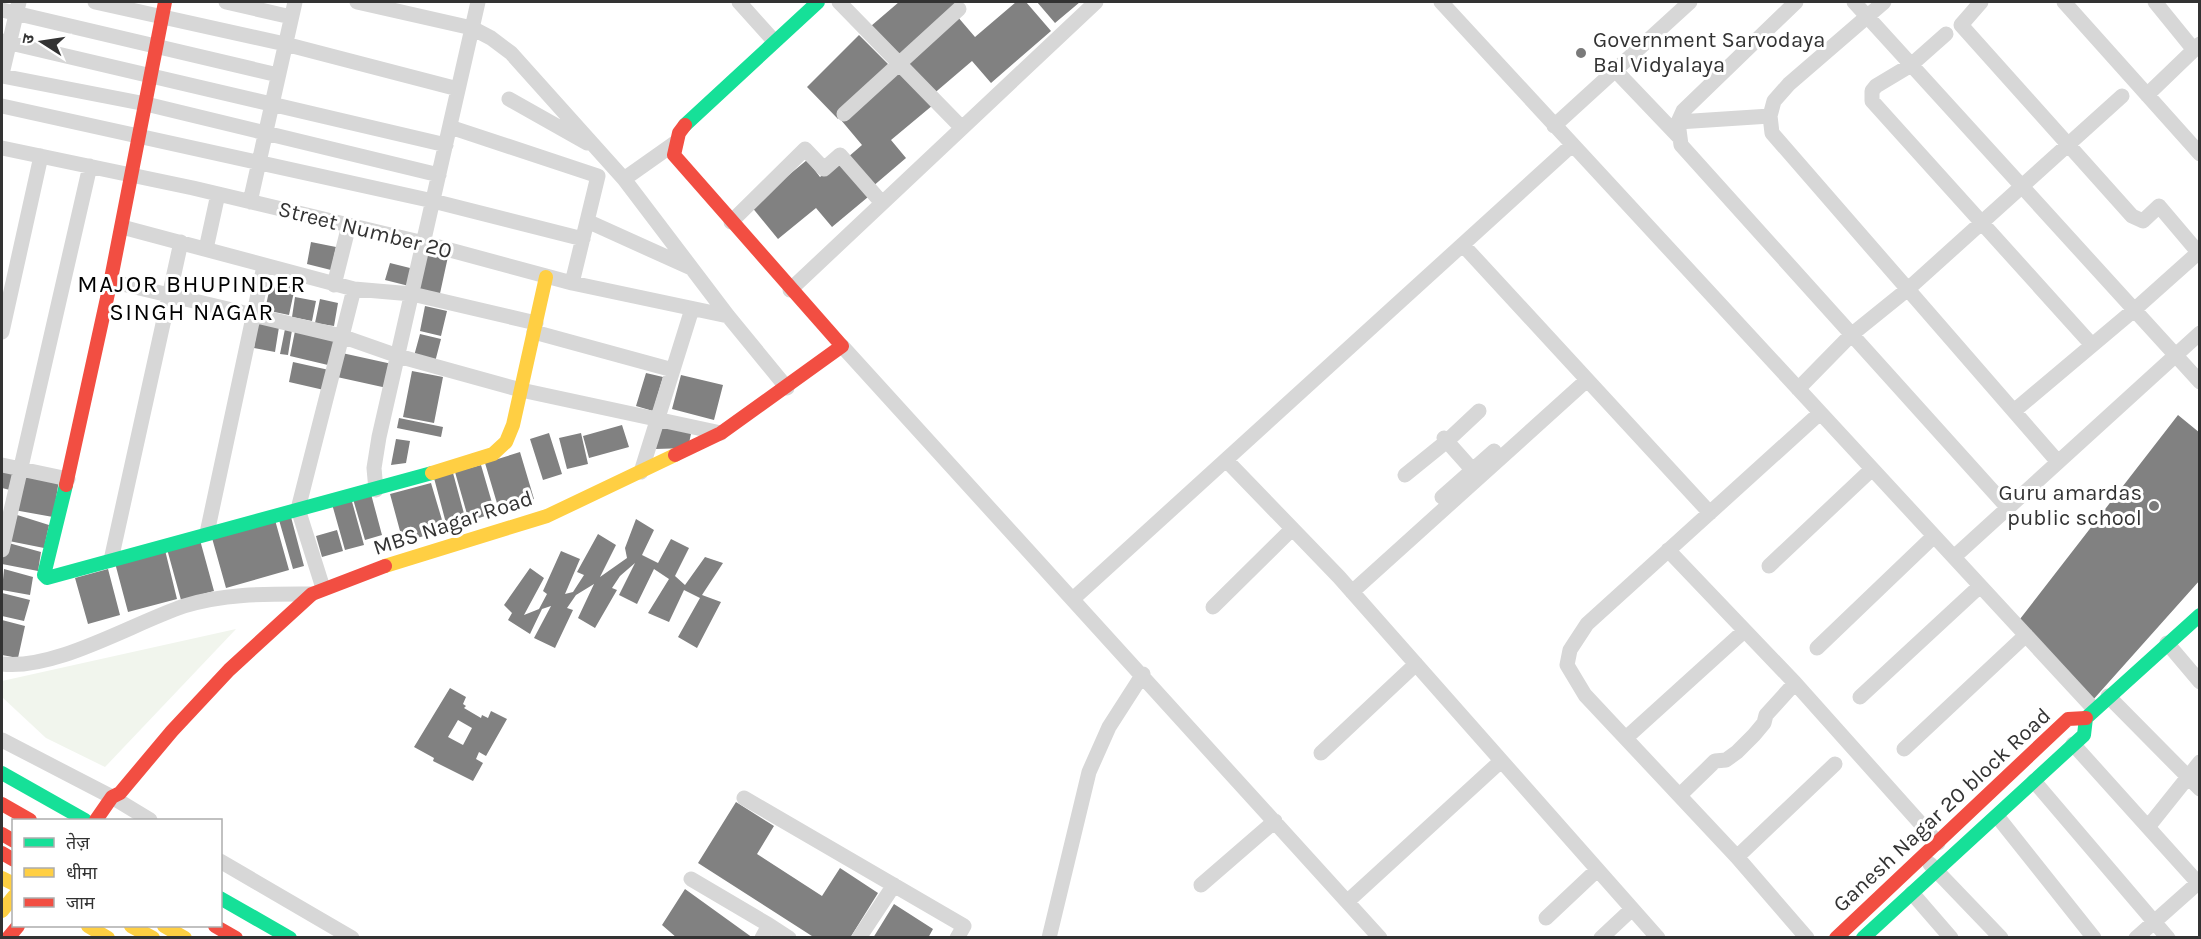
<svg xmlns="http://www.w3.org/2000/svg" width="2201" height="939" viewBox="0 0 2201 939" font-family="Karla,'Noto Sans Devanagari',sans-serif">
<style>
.green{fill:#f1f5ed}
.building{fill:#818181;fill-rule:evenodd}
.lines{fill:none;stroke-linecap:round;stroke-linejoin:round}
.street{stroke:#d7d7d7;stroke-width:15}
.fast{stroke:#16e098;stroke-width:14}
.slow{stroke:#ffcf43;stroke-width:14}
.jam{stroke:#f24e42;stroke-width:14}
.poi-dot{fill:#7a7a7a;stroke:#fff;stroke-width:2}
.labels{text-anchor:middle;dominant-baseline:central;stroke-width:6;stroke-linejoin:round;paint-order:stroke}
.poi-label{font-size:22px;fill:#333;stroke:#fff;text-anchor:start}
.street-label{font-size:22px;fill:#333;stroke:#fff}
.neighbourhood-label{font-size:24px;letter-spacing:1.5px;fill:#000;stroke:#fff}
</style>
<rect width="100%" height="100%" fill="#fff"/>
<path class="green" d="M236,629L105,767L46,738L2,697V681Z"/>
<path class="building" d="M899,2H953L958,6L898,58L871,26Z
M1016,2H1026L1051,31L991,83L972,61L931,96L903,63L957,16L975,37Z
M1037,2H1080L1055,23Z
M859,35L890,66L838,119L807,87Z
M902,68L933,105L891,140L906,158L872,187L847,158L862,145L841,120Z
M807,160L820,177L840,161L868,197L832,227L816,208L778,239L751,206Z
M311,242L336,247L331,270L307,264Z
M425,247L449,252L439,298L415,293Z
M390,263L414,269L409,286L385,280Z
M271,282L295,287L289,315L265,310Z
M295,297L316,301L312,321L292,317Z
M320,299L338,303L334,326L315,323Z
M425,306L447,311L441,336L420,331Z
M258,323L279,327L275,352L254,348Z
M285,329L292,330L288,355L280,354Z
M295,331L334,340L328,365L290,356Z
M420,334L441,339L435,362L414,356Z
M342,353L392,364L387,388L337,377Z
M293,362L329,370L324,390L289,382Z
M412,371L443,377L434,423L403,417Z
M646,373L663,377L653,411L636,406Z
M681,375L723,385L714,420L672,409Z
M2178,415L2200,433V580L2092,701L2020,619Z
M399,418L443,427L441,437L397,428Z
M661,423L692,429L688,448L655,449Z
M622,425L629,447L589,458L583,436Z
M549,433L562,474L543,480L530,439Z
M581,433L588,464L567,469L559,438Z
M396,439L410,441L406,463L391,465Z
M520,452L534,499L499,510L485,463Z
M481,465L495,513L469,521L455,472Z
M2,467L14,470L10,490L2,488Z
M23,471L59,480L53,517L14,510Z
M453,473L466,521L447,527L434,478Z
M431,483L445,530L403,542L390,494Z
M371,494L382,535L365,540L353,499Z
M351,498L364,545L345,550L332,504Z
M14,514L49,525L44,548L9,541Z
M291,517L304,566L293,569L279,520Z
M636,519L654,530L642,555L658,563L671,539L689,548L675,576L685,585L705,557L723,563L702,595L721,602L697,648L678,637L700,598L684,590L669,622L648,613L669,579L654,569L637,604L619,595L635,563L620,576L612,588L617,590L595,628L578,618L594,584L576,595L567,608L573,610L555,648L534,638L551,606L542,609L530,634L508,620L512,613L504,605L530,568L544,578L524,615L539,609L547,594L543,591L561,551L580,559L565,594L573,592L584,575L577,572L598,534L616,545L600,577L627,558L625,548Z
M275,520L289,570L226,588L212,538Z
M337,530L343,551L322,557L316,536Z
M200,540L214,591L181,600L167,549Z
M5,542L41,552L38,571L2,564Z
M165,550L177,599L128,612L115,563Z
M4,569L33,577L30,595L2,590Z
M108,569L120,615L88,624L75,578Z
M2,593L30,600L24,621L2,616Z
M2,620L25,626L18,658L2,655Z
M450,688L466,697L463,704L466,706L464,708L481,718L482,715L488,718L491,711L507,719L486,756L479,752L476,759L483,763L473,781L433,761L434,758L414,747ZM458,720L472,728L463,745L448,737Z
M736,802L774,826L757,854L822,896L840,868L878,893L850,938H815L698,863Z
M685,889L753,938H677L662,925Z
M894,904L933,929L928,938H873Z"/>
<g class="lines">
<path class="street" d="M95,2L285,44L458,89
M226,2L291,17
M357,2L472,28L491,38L511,53L624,179L728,316L787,388
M739,2L774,41
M839,2L962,128
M1441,2L2094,709
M1796,2L1683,111L1678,122L1681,145L2008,508
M1854,2L2200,382
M1884,2L1789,84L1774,101L1770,116L1772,133L2058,462
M1981,2L1961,25L2132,216L2143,221L2159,206L2198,252
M2064,2L2200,154
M2155,2L2194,50
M2,10L278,75
M1946,34L1911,65L1876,86L1872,91V101L2092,345
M2,41L446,145
M1615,70L1678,136
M2,74L19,2
M2,76L146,104L439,175
M2147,95L2200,44
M509,99L587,143
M2,106L433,201L583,239
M844,114L959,9
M1678,122L1770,116
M1554,126L1690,2
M450,127L598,176L572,283
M2,148L193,188L424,243L572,283L728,316
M624,179L675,143
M250,202L295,2
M587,221L691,268
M731,222L805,149L824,169L840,155L882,203
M122,227L354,289L298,509L323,588
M1463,245L1710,513
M206,249L218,194
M110,281L341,336L398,356L521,390L721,433
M334,285L349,225
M354,289L412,294L536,323
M790,290L1096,2
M2,332L41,156
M534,332L673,370
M842,346L1380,938
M1798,389L1851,335L1908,289L2122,96
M2014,411L2134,310L2200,251
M1444,438L1477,475
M1226,460L1339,577L1658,938
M2,465L68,479
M641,472L692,309
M1405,475L1447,441L1479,411
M376,490L374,468L379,437L478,2
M1442,497L1494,451
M207,533L264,266
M2,550L90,166
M1668,550L1795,683L1766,715L1764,723L1754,735L1737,752L1726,760L1715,761L1680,795
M1954,557L2200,333
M111,560L181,242
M1769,566L1872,469
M1352,592L1587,380
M1074,598L1572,145
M1213,607L1291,530
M2167,643L2200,682
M1817,648L1934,536
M2,664C56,670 131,624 184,606C225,593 269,594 312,594
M1795,683L1938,843
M2108,696L2200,789
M1860,697L1980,586
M1627,737L1743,632
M2,740L112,797L150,820
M2073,744L2200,885
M1904,749L2026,635
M1321,753L1416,664
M2034,781L2168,938
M744,798L964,926L957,938
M1997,816L2094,938
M2148,827L2200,762
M1737,857L1835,764
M220,861L352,938
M1930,864L2001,938
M691,879L769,925
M1201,885L1275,821
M1912,893L1951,938
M1348,901L1501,761
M1546,918L1597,870
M762,938L769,925L789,938
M859,938L894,885
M1049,938L1089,772L1109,727L1143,674
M1601,938L1632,909
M1807,938L1737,857L1585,695L1567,665L1570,650L1587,624L1820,413
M2136,938L2200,881"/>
<path class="fast" d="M685,125L818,2
M66,485L44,575L47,578L432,473
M2086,718L2200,615
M2,773L85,820
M220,898L290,938
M1863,938L2084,735L2086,718"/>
<path class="slow" d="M432,473L493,454L506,442L513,425L546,277
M385,566L547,516L675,455
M2,878L14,884
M2,911L14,896
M88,926L108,938
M131,926L153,938
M164,926L185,938"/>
<path class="jam" d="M675,455L721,433L842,346L674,155L679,133L685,125
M66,485L109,289L165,2
M2,804L30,820
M96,820L112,797L120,793L172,731L229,670L312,594L385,566
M2,834L14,841
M2,853L14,860
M215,926L236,938
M8,938L18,926
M1836,938L2068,719L2086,718"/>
</g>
<g class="poi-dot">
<circle cx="1581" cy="53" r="6"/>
<circle cx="2154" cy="506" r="6"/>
</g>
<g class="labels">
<g class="poi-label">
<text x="1593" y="40">Government Sarvodaya<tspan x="1593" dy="25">Bal Vidyalaya</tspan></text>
<text x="2142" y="493" text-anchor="end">Guru amardas<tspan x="2142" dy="25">public school</tspan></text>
</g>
<g class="street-label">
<text transform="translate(365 230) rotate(14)">Street Number 20</text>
<text transform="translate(453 523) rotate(-18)">MBS Nagar Road</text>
<text transform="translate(1942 810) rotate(-43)">Ganesh Nagar 20 block Road</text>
</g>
<g class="neighbourhood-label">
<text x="192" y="284">MAJOR BHUPINDER<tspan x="192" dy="28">SINGH NAGAR</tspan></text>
</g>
</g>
<rect width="2201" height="939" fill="none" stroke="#333333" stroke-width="6"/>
<rect x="12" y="819" width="210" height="108" fill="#ffffff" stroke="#adadad" stroke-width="1.5"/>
<rect x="24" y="838" width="30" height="9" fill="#16e098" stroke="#adadad" stroke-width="1.5"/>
<text x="66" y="849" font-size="18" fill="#333333">तेज़</text>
<rect x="24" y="868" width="30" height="9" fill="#ffcf43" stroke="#adadad" stroke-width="1.5"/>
<text x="66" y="879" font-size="18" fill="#333333">धीमा</text>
<rect x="24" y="898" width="30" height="9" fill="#f24e42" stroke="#adadad" stroke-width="1.5"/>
<text x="66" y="909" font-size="18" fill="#333333">जाम</text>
<g transform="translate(42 42) rotate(282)" stroke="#ffffff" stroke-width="4.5" paint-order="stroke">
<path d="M0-4.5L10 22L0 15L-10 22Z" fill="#333333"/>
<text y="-9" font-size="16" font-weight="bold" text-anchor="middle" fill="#333333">उ</text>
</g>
</svg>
